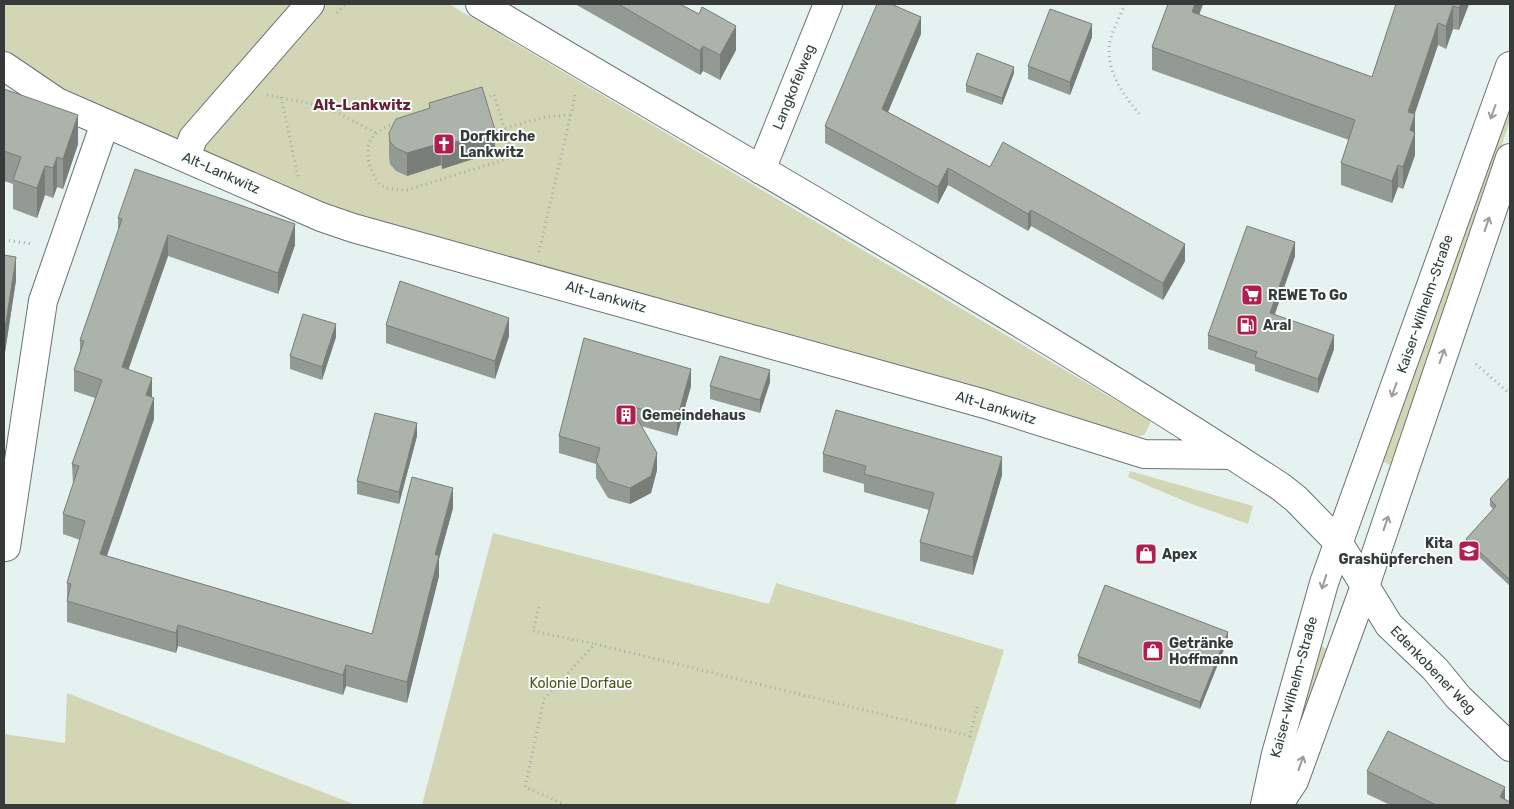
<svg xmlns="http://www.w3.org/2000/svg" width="1514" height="809" viewBox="0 0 1514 809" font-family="Rubik,sans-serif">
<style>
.green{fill:#d3d6b5}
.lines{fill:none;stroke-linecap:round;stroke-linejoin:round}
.minor-casing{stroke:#697472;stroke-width:30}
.major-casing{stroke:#697472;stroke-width:30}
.path{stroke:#a3adaa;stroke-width:3;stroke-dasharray:1 4;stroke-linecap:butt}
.minor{stroke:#fff;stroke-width:28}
.major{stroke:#fff;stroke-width:28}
.wall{fill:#939a93}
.shaded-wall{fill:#787d78}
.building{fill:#abb3ab;stroke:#787d78}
.oneway{stroke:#9a9d9c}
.labels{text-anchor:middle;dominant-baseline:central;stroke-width:4;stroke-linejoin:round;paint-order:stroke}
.street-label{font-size:14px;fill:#363b3a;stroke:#f7fefd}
.poi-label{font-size:14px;font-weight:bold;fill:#363b3a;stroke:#f7fefd;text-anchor:start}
.park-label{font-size:14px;fill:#515417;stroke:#f7fefd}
.neighbourhood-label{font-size:15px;font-weight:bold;fill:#641f30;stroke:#f7fefd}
</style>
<rect width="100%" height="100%" fill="#e5f2ef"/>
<path class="green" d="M4,4H449L1149,420L1150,424L1144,435L1139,436L349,214L58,89L4,51Z
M1510,101V121L1390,465L1382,461Z
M1130,471L1253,506L1248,524L1189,503L1128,477Z
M493,533L769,604L776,583L1004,650L955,805H422Z
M1320,644L1327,650L1310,701L1305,702Z
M67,693L356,805H4V734L65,743Z"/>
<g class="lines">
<g class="minor-casing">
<path id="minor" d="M480,4C748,164 1020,316 1281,487L1296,499L1338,542L1389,625L1435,669L1458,697L1510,747
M4,66L57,102L321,217L353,228L985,404L1144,454L1232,455
M186,158L193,138L310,4
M761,170L828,4
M6,547L43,301L105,123"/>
</g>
<g class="major-casing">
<path id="major" d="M1265,805L1276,754L1324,583L1510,66
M1278,805L1294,781L1365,586L1510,158"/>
</g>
<path class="path" d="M1125,4C1120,17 1110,34 1109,48C1108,75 1125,97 1141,116
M337,13L345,4
M267,95L327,107L376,133
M494,95L513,157L407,190C399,190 391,190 384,187C372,180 365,157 369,144C371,136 380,130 388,126Z
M281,97L298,177
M491,132L545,117L571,115
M4,240L33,244
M539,252L576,92
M1476,364L1510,394
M539,607L533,631L595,644
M566,805L525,787L544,699L595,644L970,736L978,704"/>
<use href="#minor" class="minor"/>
<use href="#major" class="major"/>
</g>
<path class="wall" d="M575,4H680L736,50L720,80L703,71L700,75Z
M1168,4H1203L1199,15L1372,77L1396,4H1469L1459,30L1453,29L1446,49L1438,45L1414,114H1415V155L1403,189L1398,187L1392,203L1341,185V163L1349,140L1152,70V47Z
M921,34L888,112L990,167L1185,261L1163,300L1031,226L1028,231L948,185L938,204L825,143V126Z
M1092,37L1070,95L1028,79V66Z
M1014,73L1002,105L966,92V85Z
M4,89L78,144L63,189L57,187L53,198L45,195L37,218L13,209V184L4,181Z
M429,103L495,152L442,169L441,165L407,176L396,171L390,164L389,156V133L429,109Z
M118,218L295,245L278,294L168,256L128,370L152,397L154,419L107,556L372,634L453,508L439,559V576L407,703L346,686L343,695L178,646L176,653L67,622V583L80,540L63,534V514L73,485L72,464L95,398L74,391V370L80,351V340L118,231Z
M4,255L16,280L5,352H4Z
M1295,256L1275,314L1334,349L1318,393L1255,371V365L1208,349V335Z
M386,325L509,336L495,379L386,343Z
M336,337L322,380L290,369V356Z
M584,338L691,386L677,436L641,426L657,470L651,493L630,504L608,498L596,478V464L559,453V436Z
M770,382L760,413L710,399V386Z
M417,436L399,504L357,494V481Z
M823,454L1002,475L973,575L920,561V542L929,510L864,492V484L823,472Z
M1510,477V586L1466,545V539L1493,509L1490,506V499Z
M1228,639L1200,709L1078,663V656Z
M1367,771L1505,799L1510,805H1390L1367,794Z"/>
<path class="shaded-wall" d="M1195,4H1203L1192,34V12Z
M1461,4H1469L1459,30V8Z
M1453,6V29L1446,49V26Z
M921,17V34L882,126V109Z
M1438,23V45L1408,134V112Z
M1092,24V37L1070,95V82Z
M736,26V50L720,80V55Z
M703,46V71L700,75V51Z
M1014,67V73L1002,105V98Z
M1415,114V155L1403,189V167L1410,130Z
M78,115V144L63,189V159Z
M495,130V152L442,169V146Z
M441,143V165L407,176V153Z
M57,157V187L53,198V168Z
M1398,165V187L1392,203V181Z
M45,166V195L37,218V188Z
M948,168V185L938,204V187Z
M1031,210V226L1028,231V214Z
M295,224V245L278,294V273Z
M168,235V256L122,388V367Z
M1295,242V256L1270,327V313Z
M1185,244V261L1163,300V283Z
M16,257V280L5,352V329Z
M509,318V336L495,379V361Z
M336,324V337L322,380V367Z
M1334,335V349L1318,393V379Z
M691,369V386L677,436V419Z
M770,370V382L760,413V400Z
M152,378V399L146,395Z
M154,398V419L100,575V554Z
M417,423V436L399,504V492Z
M657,453V470L651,493L630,504V488Z
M1002,457V475L973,575V557Z
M453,488V508L439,559V576L407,703V682L435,555Z
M178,625V646L176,653V633Z
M1228,632V639L1200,709V702Z
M346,665V686L343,695V675Z
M1505,787V805L1500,797Z"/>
<path class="building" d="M618,4H680L699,14L702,7L736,26L720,55L703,46L700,51Z
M877,4H891L921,17L882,109L990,167L1003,142L1185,244L1163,283L1031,210L1028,214L948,168L938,187L825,126Z
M1168,4H1195L1192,12L1372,77L1396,4H1461L1459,8L1453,6L1446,26L1438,23L1408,112L1415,114L1410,130L1415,133L1403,167L1398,165L1392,181L1341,163L1355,120L1152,47Z
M1050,9L1092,24L1070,82L1028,66Z
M977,53L1014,67L1002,98L966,85Z
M482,87L495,130L442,146L441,143L407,153L396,148L390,142L389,133L396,119L430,108L429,103Z
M4,89L78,115L63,159L57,157L53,168L45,166L37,188L13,180L21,157L4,151Z
M135,169L295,224L278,273L168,235L122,367L152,378L146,395L154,398L100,554L372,634L412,477L453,488L435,555H439L407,682L346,665L343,675L178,625L176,633L67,601L71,584L67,583L85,521L63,514L79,466L72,464L102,380L74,370L84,341L80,340L122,219L118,218Z
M1247,226L1295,242L1270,313L1334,335L1318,379L1255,357L1257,352L1208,335Z
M4,255L16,257L5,329H4Z
M400,281L509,318L495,361L386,325Z
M303,314L336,324L322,367L290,356Z
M584,338L691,369L677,419L630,406L657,453L651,476L630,488L608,481L596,461L600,448L559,436Z
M720,356L770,370L760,400L710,386Z
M836,410L1002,457L973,557L920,542L934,493L864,474L866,466L823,454Z
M375,413L417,423L399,492L357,481Z
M1510,477V580L1466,539L1496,506L1490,499Z
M1105,585L1228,632L1200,702L1078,656Z
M1388,731L1505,787L1500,797L1510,802V805H1436L1367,771Z"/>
<defs><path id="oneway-shaft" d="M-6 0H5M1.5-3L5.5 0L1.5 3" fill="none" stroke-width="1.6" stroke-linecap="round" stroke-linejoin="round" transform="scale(1.25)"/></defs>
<g class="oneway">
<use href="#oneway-shaft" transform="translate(1493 112) rotate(110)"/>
<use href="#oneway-shaft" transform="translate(1487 224) rotate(-71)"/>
<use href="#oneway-shaft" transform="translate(1442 356) rotate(-71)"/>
<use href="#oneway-shaft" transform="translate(1394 390) rotate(110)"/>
<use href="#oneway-shaft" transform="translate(1386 523) rotate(-71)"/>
<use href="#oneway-shaft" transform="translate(1324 582) rotate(108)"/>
<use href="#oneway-shaft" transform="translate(1301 763) rotate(-70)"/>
</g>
<defs>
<g id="church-square" transform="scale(1.125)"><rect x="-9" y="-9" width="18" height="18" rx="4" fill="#af1e4d" stroke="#f7fefd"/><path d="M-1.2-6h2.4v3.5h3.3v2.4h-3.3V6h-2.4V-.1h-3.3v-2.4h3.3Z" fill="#fff"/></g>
<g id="supermarket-square" transform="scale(1.125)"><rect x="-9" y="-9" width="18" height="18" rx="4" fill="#af1e4d" stroke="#f7fefd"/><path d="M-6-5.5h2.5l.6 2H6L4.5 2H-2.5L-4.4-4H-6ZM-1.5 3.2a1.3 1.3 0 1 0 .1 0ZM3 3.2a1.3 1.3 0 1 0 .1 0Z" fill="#fff"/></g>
<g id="fuel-square" transform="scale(1.125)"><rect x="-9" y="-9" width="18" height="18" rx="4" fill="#af1e4d" stroke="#f7fefd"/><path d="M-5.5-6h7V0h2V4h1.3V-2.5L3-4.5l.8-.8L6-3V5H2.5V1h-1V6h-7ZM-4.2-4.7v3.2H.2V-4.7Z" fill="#fff"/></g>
<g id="building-square" transform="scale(1.125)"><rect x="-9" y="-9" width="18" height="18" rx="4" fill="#af1e4d" stroke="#f7fefd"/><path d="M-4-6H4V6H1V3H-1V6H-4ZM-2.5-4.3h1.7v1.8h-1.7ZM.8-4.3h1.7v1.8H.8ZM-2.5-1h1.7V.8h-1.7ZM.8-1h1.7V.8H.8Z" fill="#fff"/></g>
<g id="school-square" transform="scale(1.125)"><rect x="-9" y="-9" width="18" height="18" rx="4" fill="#af1e4d" stroke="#f7fefd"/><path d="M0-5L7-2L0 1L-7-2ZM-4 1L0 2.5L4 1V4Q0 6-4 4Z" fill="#fff"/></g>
<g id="shop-square" transform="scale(1.125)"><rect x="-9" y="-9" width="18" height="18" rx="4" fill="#af1e4d" stroke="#f7fefd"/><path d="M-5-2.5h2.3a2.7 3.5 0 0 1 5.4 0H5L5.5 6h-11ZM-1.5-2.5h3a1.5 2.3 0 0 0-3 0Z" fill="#fff"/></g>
</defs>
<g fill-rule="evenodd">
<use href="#church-square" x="444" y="144"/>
<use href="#supermarket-square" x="1252" y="295"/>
<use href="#fuel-square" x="1247" y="325"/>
<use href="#building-square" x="626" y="415"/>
<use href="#school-square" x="1469" y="551"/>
<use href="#shop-square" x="1146" y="554"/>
<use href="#shop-square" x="1153" y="651"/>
</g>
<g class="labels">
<g class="street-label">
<text transform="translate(794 87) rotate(-68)">Langkofelweg</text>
<text transform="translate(221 173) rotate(24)">Alt-Lankwitz</text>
<text transform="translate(606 297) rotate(16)">Alt-Lankwitz</text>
<text transform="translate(1425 304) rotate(-71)">Kaiser-Wilhelm-Straße</text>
<text transform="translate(996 408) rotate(17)">Alt-Lankwitz</text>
<text transform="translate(1433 670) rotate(46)">Edenkobener Weg</text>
<text transform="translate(1294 687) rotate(-75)">Kaiser-Wilhelm-Straße</text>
</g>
<g class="poi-label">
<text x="460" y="136">Dorfkirche<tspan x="460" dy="16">Lankwitz</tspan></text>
<text x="1268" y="295">REWE To Go</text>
<text x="1263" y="325">Aral</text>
<text x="642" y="415">Gemeindehaus</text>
<text x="1453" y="543" text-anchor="end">Kita<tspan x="1453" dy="16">Grashüpferchen</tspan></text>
<text x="1162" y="554">Apex</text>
<text x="1169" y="643">Getränke<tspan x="1169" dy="16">Hoffmann</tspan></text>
</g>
<g class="park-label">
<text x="581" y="683">Kolonie Dorfaue</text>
</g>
<g class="neighbourhood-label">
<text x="362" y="105">Alt-Lankwitz</text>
</g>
</g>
<rect width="1514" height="809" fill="none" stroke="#363b3a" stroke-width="10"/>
</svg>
